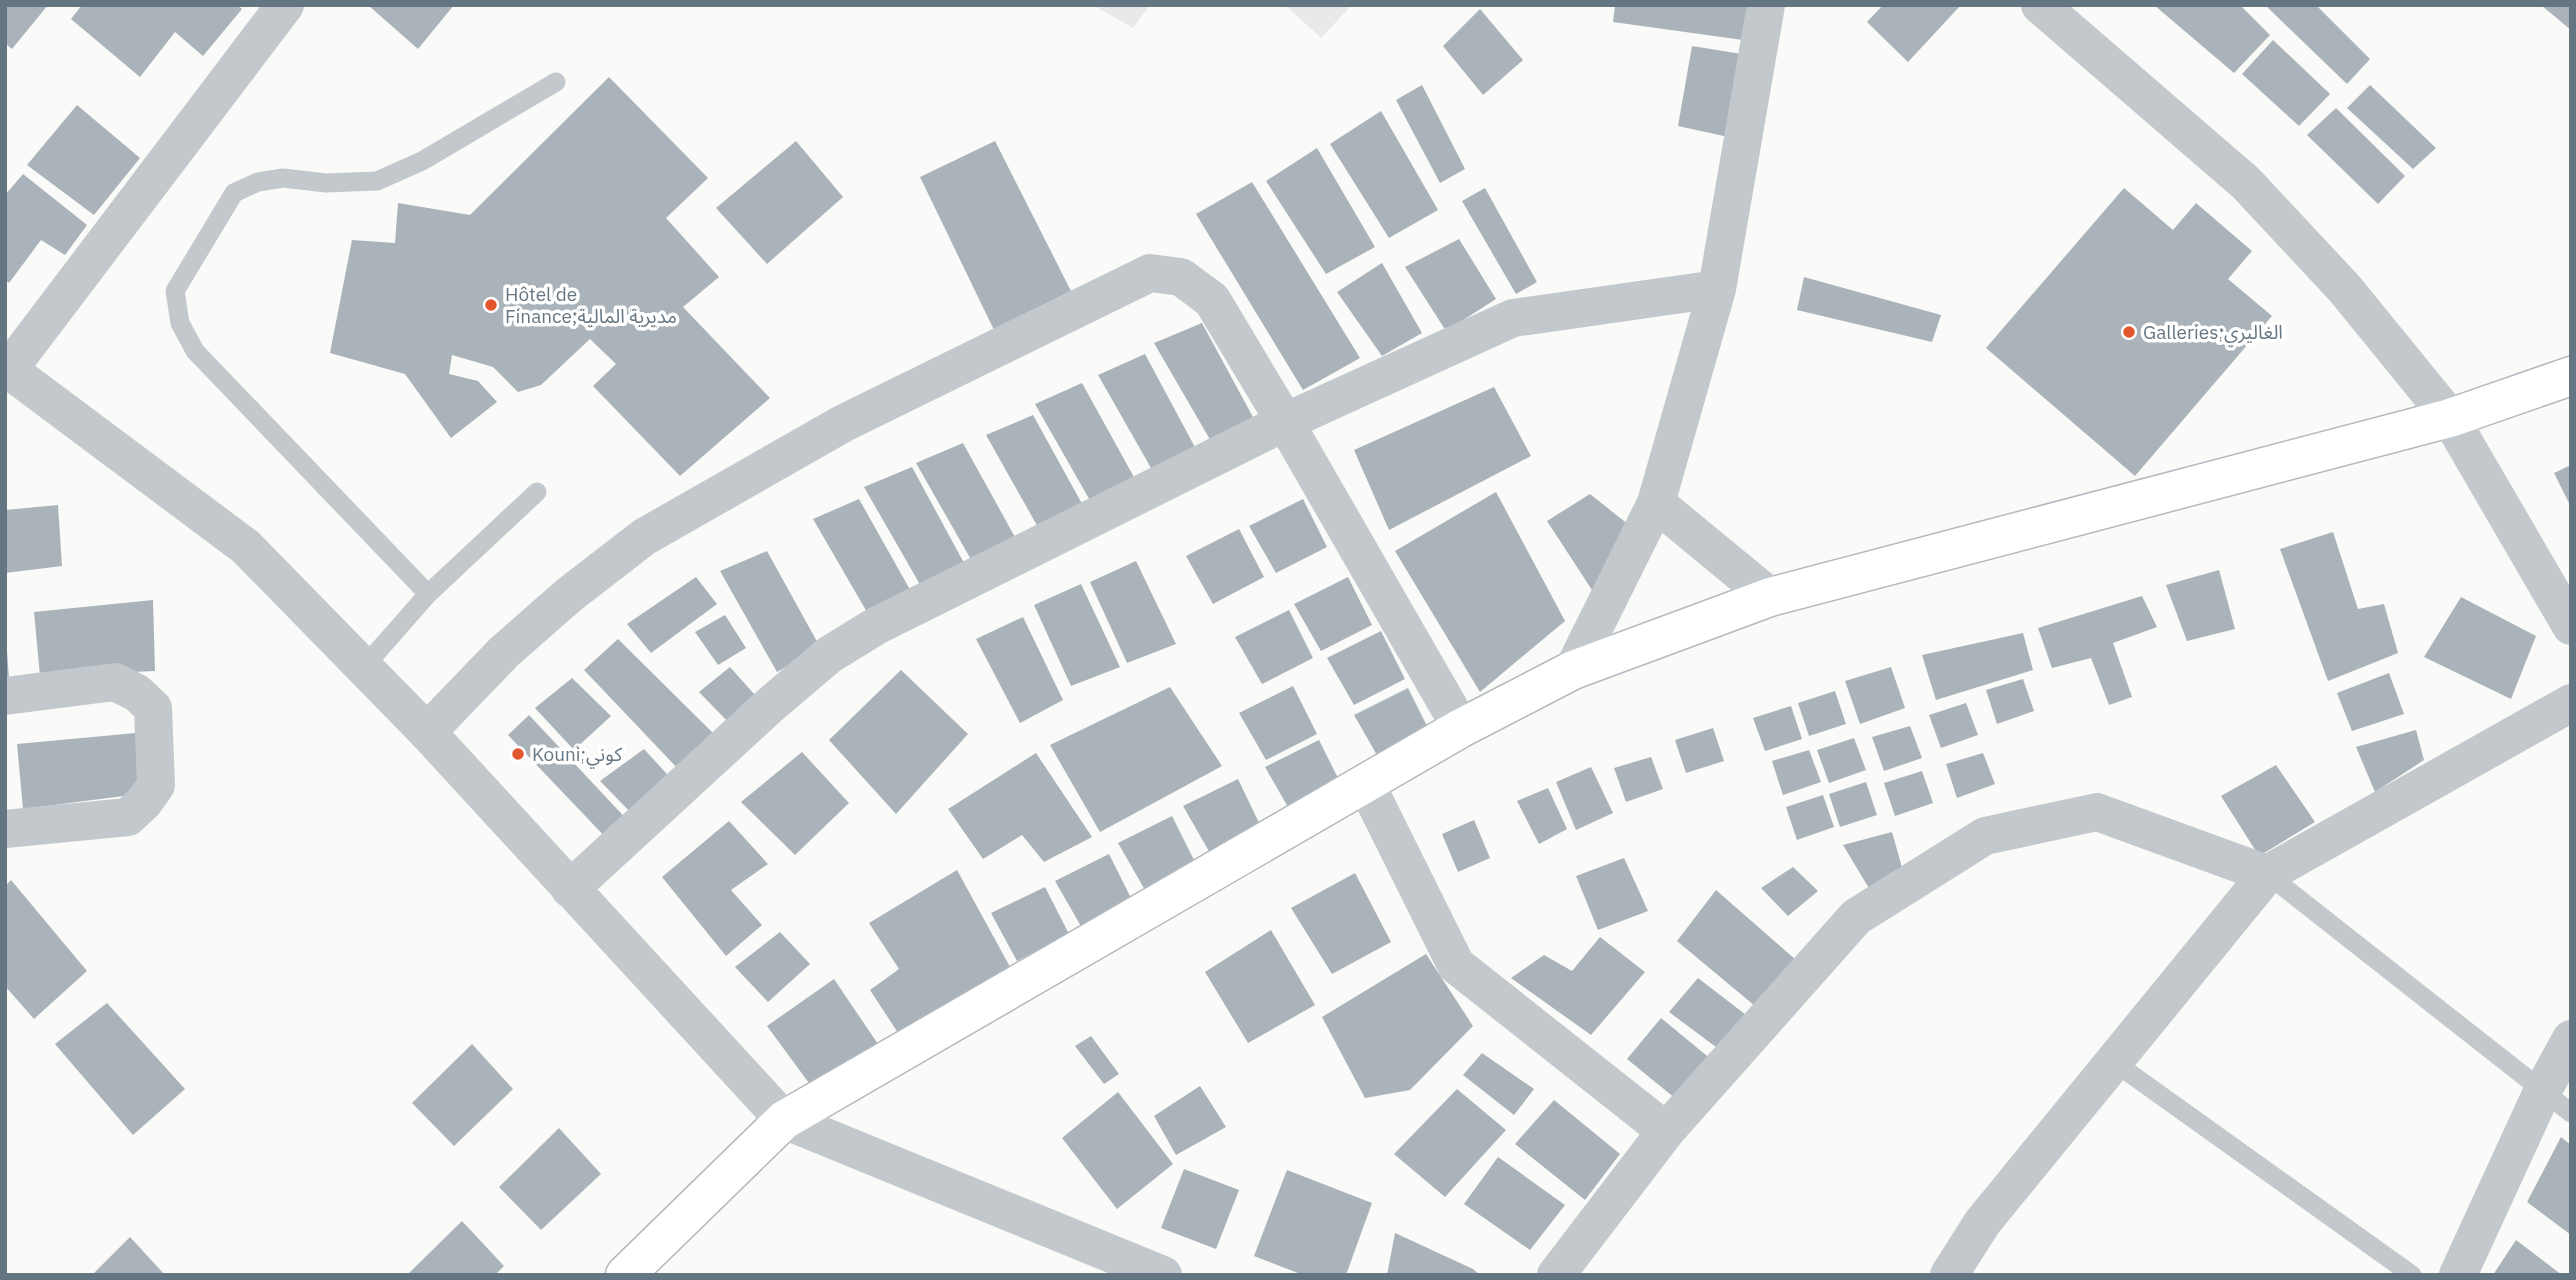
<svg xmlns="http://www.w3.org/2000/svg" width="2576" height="1280" viewBox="0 0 2576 1280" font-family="'IBM Plex Sans','Noto Sans Arabic',sans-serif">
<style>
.built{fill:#e8e9e9}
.building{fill:#aab3b9}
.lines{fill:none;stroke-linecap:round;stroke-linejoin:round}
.secondary-casing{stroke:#b3babf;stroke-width:41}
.service{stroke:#c3c8cc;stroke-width:19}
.minor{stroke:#c3c8cc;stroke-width:38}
.tertiary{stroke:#c3c8cc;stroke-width:38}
.secondary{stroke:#fff;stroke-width:38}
.poi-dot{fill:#e4572e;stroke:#fff;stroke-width:2.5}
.labels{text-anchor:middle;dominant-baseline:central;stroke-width:7;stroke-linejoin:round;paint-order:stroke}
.poi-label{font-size:19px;fill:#657683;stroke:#fff;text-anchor:start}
</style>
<rect width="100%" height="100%" fill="#fafaf8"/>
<path class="built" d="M1093,5H1150L1133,28Z
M1285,5H1352L1321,38Z"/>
<path class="building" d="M5,5H48L12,49L5,43Z
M82,5H237L242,9L203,56L175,32L140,77L71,19Z
M368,5H454L418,49Z
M1615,5H1749L1743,40L1613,22Z
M1883,5H1961L1908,62L1867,22Z
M2154,5H2240L2270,35L2234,73Z
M2265,5H2316L2370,59L2347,84Z
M2541,5H2571V30Z
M1480,9L1523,60L1483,95L1443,46Z
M2273,40L2330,94L2299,126L2242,74Z
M1692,46L1742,54L1733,138L1678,126Z
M609,77L708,178L666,218L719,277L683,307L770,398L680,476L593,386L616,364L590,339L541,385L518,392L493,367L452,355L449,374L478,381L497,402L451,438L405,374L330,353L352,240L395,243L398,203L470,215Z
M1422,85L1465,169L1440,183L1396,100Z
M2370,85L2436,148L2413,169L2347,108Z
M77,105L140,158L94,215L27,165Z
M2336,108L2405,176L2378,204L2307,135Z
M1381,111L1438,210L1389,238L1330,144Z
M796,141L843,197L767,264L716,208Z
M995,141L1071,291L994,330L920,177Z
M1317,148L1375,247L1326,274L1266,181Z
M23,174L87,225L65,255L41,240L9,283L5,280V195Z
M1252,182L1360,358L1303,390L1196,214Z
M1485,188L1537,282L1516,294L1462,201Z
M2124,188L2173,230L2196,203L2252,251L2228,279L2272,316L2135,476L1986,348Z
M1459,239L1496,299L1446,331L1405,267Z
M1382,263L1422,333L1382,356L1337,292Z
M1804,277L1941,315L1932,342L1797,310Z
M1202,323L1254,419L1212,443L1154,343Z
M1145,354L1197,451L1155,475L1098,375Z
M1082,383L1135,479L1092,504L1035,404Z
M1494,387L1531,456L1389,530L1354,450Z
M1033,415L1086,511L1043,536L986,435Z
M963,443L1016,539L973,563L916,463Z
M2571,465V507L2554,473Z
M912,467L964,563L922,588L864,487Z
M1496,492L1565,621L1480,692L1395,551Z
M1590,494L1634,529L1592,590L1547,521Z
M859,499L913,595L871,619L813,519Z
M1303,499L1327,547L1276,573L1249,526Z
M58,505L62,566L5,573V510Z
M1239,529L1264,577L1213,604L1186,556Z
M2333,532L2358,609L2384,604L2398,653L2328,681L2280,549Z
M767,551L820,647L777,672L720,571Z
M1136,561L1176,644L1127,663L1090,582Z
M2219,570L2235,629L2187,641L2166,585Z
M696,577L717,604L651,653L627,624Z
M1348,577L1372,625L1321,651L1294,604Z
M1081,584L1120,667L1071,686L1034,605Z
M2142,596L2157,627L2113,643L2132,697L2109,705L2091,658L2052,668L2038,628Z
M2461,597L2536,636L2511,699L2424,657Z
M153,600L155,671L40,676L34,612Z
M1289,610L1313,658L1262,684L1235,637Z
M725,615L746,648L718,665L695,632Z
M1023,617L1063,700L1020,723L976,639Z
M1381,631L1405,679L1354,705L1327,658Z
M2023,633L2033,670L1936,700L1922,655Z
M618,639L718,738L682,773L584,670Z
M5,651H7L9,678H5Z
M730,667L763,704L734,728L699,692Z
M1891,667L1905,708L1860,724L1845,681Z
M901,670L968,734L896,814L829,740Z
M2389,673L2404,714L2352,731L2337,693Z
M572,678L611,716L574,750L535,708Z
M2023,679L2034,711L1997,724L1986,690Z
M1293,686L1317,734L1266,760L1239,713Z
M1170,687L1222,766L1100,832L1050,745Z
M1408,688L1432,736L1381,762L1354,715Z
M1835,691L1846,724L1809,736L1798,703Z
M1966,703L1978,735L1941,748L1929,715Z
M1791,706L1802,739L1765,751L1753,718Z
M529,715L632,825L611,843L508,735Z
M1910,726L1922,758L1884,771L1872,737Z
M1713,728L1724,761L1686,773L1675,740Z
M2416,730L2424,760L2375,792L2356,747Z
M136,733L139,794L23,809L17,744Z
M1854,738L1866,770L1829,783L1817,750Z
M1319,740L1343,788L1292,814L1265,767Z
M644,749L677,785L636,818L600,781Z
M1809,750L1821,782L1783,795L1772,761Z
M802,752L849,803L795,855L741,802Z
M1036,753L1092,837L1044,862L1022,835L983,859L948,809Z
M1983,753L1995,784L1957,798L1946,764Z
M1651,757L1663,789L1626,802L1614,768Z
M2276,765L2315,822L2259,856L2221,796Z
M1591,767L1613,813L1576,830L1556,782Z
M1922,771L1933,803L1895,816L1884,783Z
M1238,779L1261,827L1210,853L1183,806Z
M1866,782L1877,815L1840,827L1829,794Z
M1548,788L1567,829L1539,844L1517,801Z
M1823,795L1834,827L1797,840L1786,807Z
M1172,816L1196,864L1145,890L1118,843Z
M1474,820L1490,858L1458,872L1442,834Z
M729,821L768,864L731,890L762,925L726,956L662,877Z
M1892,832L1905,878L1876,900L1843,845Z
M1109,854L1133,902L1082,928L1055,881Z
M1624,858L1648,911L1598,930L1576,876Z
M1793,867L1818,891L1788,916L1761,888Z
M957,870L1015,976L906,1045L870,990L899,969L869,923Z
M1355,873L1391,942L1332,974L1291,908Z
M11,880L87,971L34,1019L5,986V886Z
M1045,887L1069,934L1017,961L991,913Z
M1716,890L1796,960L1755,1006L1677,941Z
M1271,930L1315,1005L1248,1043L1205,972Z
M780,932L810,964L768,1002L735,967Z
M1600,937L1645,972L1591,1035L1511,978L1544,955L1572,971Z
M1426,954L1473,1026L1410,1090L1365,1098L1322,1017Z
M1698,978L1750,1018L1724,1053L1669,1012Z
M834,979L880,1047L817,1094L767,1026Z
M107,1003L185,1089L133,1135L55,1044Z
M1661,1018L1712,1060L1681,1103L1627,1059Z
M1091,1036L1119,1074L1104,1084L1075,1046Z
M472,1044L513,1089L454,1146L412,1103Z
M1482,1053L1534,1089L1514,1115L1463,1075Z
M1200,1086L1226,1127L1176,1155L1154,1116Z
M1457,1089L1506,1130L1445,1197L1394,1154Z
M1118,1092L1173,1164L1117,1209L1062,1138Z
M1554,1100L1620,1154L1585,1200L1515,1144Z
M559,1128L601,1174L541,1230L499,1187Z
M2561,1137L2571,1145V1235L2527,1202Z
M1498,1157L1565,1205L1530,1250L1464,1204Z
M1184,1169L1239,1190L1216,1249L1161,1228Z
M1287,1170L1372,1203L1346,1275H1303L1254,1256Z
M462,1221L504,1266L495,1275H407Z
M1395,1233L1473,1269L1480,1275H1387Z
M130,1237L165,1275H92Z
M2516,1240L2562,1275H2493Z"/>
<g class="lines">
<g class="secondary-casing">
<path id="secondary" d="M625,1275L784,1120L1461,728L1573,670L1770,597L2450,418L2571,376"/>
</g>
<path class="service" d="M428,594L195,351L180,323L175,291L234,193L258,182L283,178L326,183L377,181L422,161L556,82
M363,668L428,594L537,492
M2267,874L2571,1113
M2114,1062L2412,1275"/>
<path class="minor" d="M9,369L285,5
M1656,503L1770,597
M1573,670L1656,503L1717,289L1766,5
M5,696L115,682L137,693L153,708L156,785L144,802L128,817L5,829
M427,732L504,652L569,595L644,537L844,423L1150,273L1181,277L1212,300L1285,422L1461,728
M1366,784L1456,965L1666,1131
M570,889L769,706L829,655L876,626L1285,422L1513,318L1717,289
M1556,1275L1666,1131L1856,917L1985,836L2097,812L2267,874L2571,703
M1949,1275L1982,1223L2267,874
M2458,1275L2543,1090L2571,1039"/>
<path class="tertiary" d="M2040,5L2246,183L2345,289L2450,418L2571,626
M5,367L246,547L427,732L784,1120L1163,1275"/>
<use href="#secondary" class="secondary"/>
</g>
<g class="poi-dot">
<circle cx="491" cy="305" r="7"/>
<circle cx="2129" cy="332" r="7"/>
<circle cx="518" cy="754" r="7"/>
</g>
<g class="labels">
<g class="poi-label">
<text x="505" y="294">Hôtel de<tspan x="505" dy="22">Finance;مديرية المالية</tspan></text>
<text x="2143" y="332">Galleries;الغاليري</text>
<text x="532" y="754">Kouni;كوني</text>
</g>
</g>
<rect width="2576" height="1280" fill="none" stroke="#657683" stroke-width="14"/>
</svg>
